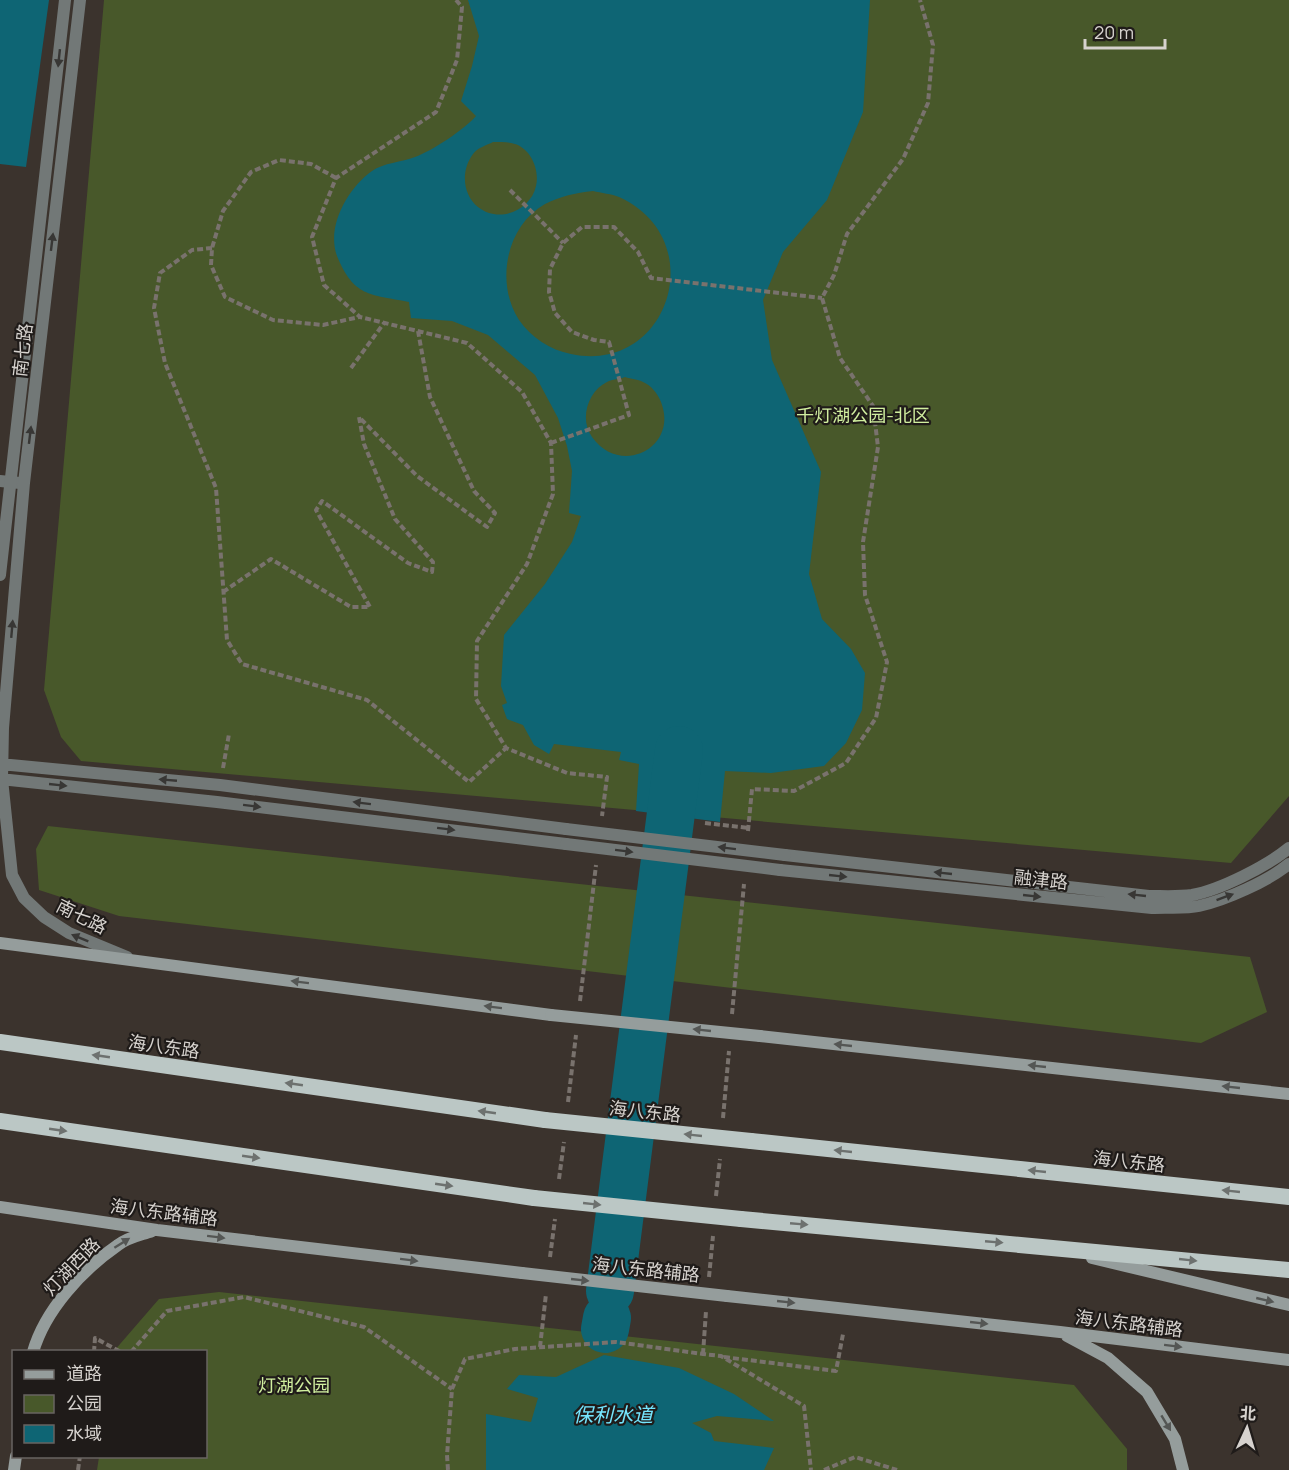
<svg xmlns="http://www.w3.org/2000/svg" width="1289" height="1470" viewBox="0 0 1289 1470" font-family="Manrope,'Noto Sans SC',sans-serif">
<style>
.green{fill:#48582a}
.water{fill:#0e6574;fill-rule:evenodd}
.lines{fill:none;stroke-linecap:round;stroke-linejoin:round}
.river{stroke:#0e6574;stroke-width:48}
.path{stroke:#79726d;stroke-width:4;stroke-dasharray:6 3;stroke-linecap:butt}
.service{stroke:#727877;stroke-width:12}
.tertiary{stroke:#727877;stroke-width:12}
.secondary{stroke:#959d9c;stroke-width:12}
.trunk{stroke:#bbc7c5;stroke-width:16}
.tertiary-bridge{stroke:#727877;stroke-width:12}
.secondary-bridge{stroke:#959d9c;stroke-width:12}
.trunk-bridge{stroke:#bbc7c5;stroke-width:16}
.oneway{fill:#383735}
.oneway2{fill:#545654}
.oneway3{fill:#6d716f}
.labels{text-anchor:middle;dominant-baseline:central;stroke-width:4.5;stroke-linejoin:round;paint-order:stroke}
.street-label{font-size:18px;fill:#d6d2ce;stroke:#1f1b19}
.park-label{font-size:18px;fill:#d1ef9f;stroke:#1f1b19}
.water-label{font-size:20px;font-style:italic;fill:#75e6fe;stroke:#1f1b19}
</style>
<rect width="100%" height="100%" fill="#3b332d"/>
<path class="green" d="M104,0H1289V796L1231,863L81,761L61,737L44,690Z
M48,826L1250,957L1267,1012L1201,1043L119,916L39,890L36,849Z
M219,1292L1074,1385L1127,1449V1470H97L99,1457L206,1456V1352L114,1351L159,1299Z"/>
<path class="water" d="M0,0H49L26,167L0,164Z
M468,0H870L863,112L827,200L783,252L763,300L772,360L821,472L809,574L822,619L851,649L865,673L862,710L846,743L824,766L771,773L725,771L720,822L636,811L639,764L619,760L621,752L554,744L549,754L534,745L523,725L507,719L502,705L507,703L501,686L504,635L545,584L572,542L581,516L569,513L572,471L567,446L558,418L535,375L488,335L452,321L411,318L409,302C369,294 354,297 337,256C326,226 348,188 372,171C383,163 402,162 415,157C432,151 465,129 476,116L461,101L472,66L479,36ZM493,142C499,142 506,142 511,143C530,146 540,169 536,186C531,210 499,224 478,207C462,194 461,170 473,154C477,148 487,145 493,142ZM593,191C601,193 612,194 619,197C712,239 669,375 571,354C550,350 531,337 519,320C495,283 506,226 545,204C561,196 575,193 593,191ZM625,377C631,379 638,379 643,382C651,385 658,394 661,402C679,448 620,477 592,437C579,419 588,391 607,382C612,379 620,379 625,377Z
M604,1355L679,1368L734,1394L774,1421L717,1416L692,1423L711,1433L714,1441L774,1448L764,1470H486V1414L531,1422L538,1398L507,1389L519,1375L556,1377Z"/>
<g class="lines">
<path class="river" d="M610,1291L679,750
M605,1329L607,1318"/>
<path class="path" d="M456,0L462,7L457,60L436,112L336,178L312,237L324,285L360,317L467,343L522,392L551,443L553,494L527,564L477,641L476,699L506,748L567,773L607,777L602,816
M336,178L311,164L279,160L251,172L223,211L212,248L211,265L225,297L273,320L323,325L359,317
M510,190L563,243
M212,248L192,250L160,273L154,308L165,363L216,488L227,640L242,664L367,700L469,782L506,748
M351,368L384,323
M551,443L629,415L609,342L594,340L572,332L555,313L549,292L550,269L563,243L582,227H614L638,252L651,278L822,298
M223,592L271,559L351,607H370L316,510L322,501L408,563L432,572L433,562L395,519L364,444L359,417L417,476L487,527L495,513L474,491L430,397L418,331
M223,768L229,734
M705,823L749,828
M748,831L752,789L794,791L846,763L876,718L887,662L865,595L863,542L878,447L873,406L840,358L822,298L834,275L847,234L903,159L928,103L933,45L920,0
M580,1001L596,865
M732,1014L744,884
M568,1102L576,1035
M723,1118L729,1051
M559,1179L564,1142
M716,1196L720,1159
M550,1257L555,1219
M709,1277L713,1236
M540,1347L546,1294
M94,1352L95,1338L121,1352
M131,1352L167,1311L244,1297L364,1327L452,1389
M703,1354L706,1311
M724,1357L836,1371L843,1334
M78,1470L80,1456
M448,1470L447,1455L452,1389L465,1359L515,1349L616,1342L703,1354L721,1356L804,1406L811,1470
M824,1470L855,1457L897,1470"/>
<path class="service" d="M0,481L20,483"/>
<path class="tertiary" d="M80,0L24,483L3,728L2,779L12,875L24,898L44,917L69,933L127,957
M0,575L65,0
M0,764L220,785L566,829
M0,779L217,802L566,844
M785,855L1149,896C1163,896 1178,897 1192,895C1220,890 1267,866 1289,848
M780,870L1152,908C1167,907 1185,909 1199,906C1226,900 1268,881 1289,864"/>
<path class="secondary" d="M0,943L551,1015
M760,1036L1289,1094
M0,1207L157,1230L522,1273
M1092,1258L1289,1305
M727,1296L1060,1332L1289,1360
M1067,1336L1108,1358L1147,1392L1175,1439L1183,1470
M33,1352C45,1310 82,1270 118,1245C128,1237 141,1235 152,1231
M14,1470L16,1456"/>
<path class="trunk" d="M0,1042L545,1120
M0,1121L534,1198
M751,1141L1289,1197
M741,1219L1289,1270"/>
<path class="tertiary-bridge" d="M566,829L785,855
M566,844L780,870"/>
<path class="secondary-bridge" d="M551,1015L760,1036
M522,1273L727,1296"/>
<path class="trunk-bridge" d="M545,1120L751,1141
M534,1198L741,1219"/>
</g>
<defs><path id="oneway-solid" d="M-6-.8H1V-3.2L6.5 0L1 3.2V.8H-6Z" transform="scale(1.5)"/></defs>
<g class="oneway">
<use href="#oneway-solid" transform="translate(59 58) rotate(96)"/>
<use href="#oneway-solid" transform="translate(52 242) rotate(-83)"/>
<use href="#oneway-solid" transform="translate(30 435) rotate(-83)"/>
<use href="#oneway-solid" transform="translate(12 629) rotate(-85)"/>
<use href="#oneway-solid" transform="translate(168 780) rotate(-175)"/>
<use href="#oneway-solid" transform="translate(58 785) rotate(6)"/>
<use href="#oneway-solid" transform="translate(362 803) rotate(-173)"/>
<use href="#oneway-solid" transform="translate(252 806) rotate(7)"/>
<use href="#oneway-solid" transform="translate(446 829) rotate(7)"/>
<use href="#oneway-solid" transform="translate(727 848) rotate(-173)"/>
<use href="#oneway-solid" transform="translate(624 851) rotate(7)"/>
<use href="#oneway-solid" transform="translate(943 873) rotate(-174)"/>
<use href="#oneway-solid" transform="translate(838 876) rotate(6)"/>
<use href="#oneway-solid" transform="translate(1137 895) rotate(-174)"/>
<use href="#oneway-solid" transform="translate(1032 896) rotate(6)"/>
<use href="#oneway-solid" transform="translate(1225 897) rotate(-20)"/>
<use href="#oneway-solid" transform="translate(80 938) rotate(-158)"/>
</g>
<g class="oneway2">
<use href="#oneway-solid" transform="translate(300 982) rotate(-173)"/>
<use href="#oneway-solid" transform="translate(493 1007) rotate(-173)"/>
<use href="#oneway-solid" transform="translate(702 1030) rotate(-174)"/>
<use href="#oneway-solid" transform="translate(843 1045) rotate(-174)"/>
<use href="#oneway-solid" transform="translate(1037 1066) rotate(-174)"/>
<use href="#oneway-solid" transform="translate(1231 1087) rotate(-174)"/>
<use href="#oneway-solid" transform="translate(216 1237) rotate(7)"/>
<use href="#oneway-solid" transform="translate(122 1243) rotate(-32)"/>
<use href="#oneway-solid" transform="translate(409 1260) rotate(7)"/>
<use href="#oneway-solid" transform="translate(580 1280) rotate(6)"/>
<use href="#oneway-solid" transform="translate(1265 1300) rotate(13)"/>
<use href="#oneway-solid" transform="translate(786 1302) rotate(6)"/>
<use href="#oneway-solid" transform="translate(979 1323) rotate(6)"/>
<use href="#oneway-solid" transform="translate(1173 1346) rotate(7)"/>
<use href="#oneway-solid" transform="translate(1166 1423) rotate(59)"/>
</g>
<g class="oneway3">
<use href="#oneway-solid" transform="translate(101 1056) rotate(-172)"/>
<use href="#oneway-solid" transform="translate(294 1084) rotate(-172)"/>
<use href="#oneway-solid" transform="translate(487 1112) rotate(-172)"/>
<use href="#oneway-solid" transform="translate(58 1130) rotate(8)"/>
<use href="#oneway-solid" transform="translate(693 1135) rotate(-174)"/>
<use href="#oneway-solid" transform="translate(843 1151) rotate(-174)"/>
<use href="#oneway-solid" transform="translate(251 1157) rotate(8)"/>
<use href="#oneway-solid" transform="translate(1037 1171) rotate(-174)"/>
<use href="#oneway-solid" transform="translate(444 1185) rotate(8)"/>
<use href="#oneway-solid" transform="translate(1231 1191) rotate(-174)"/>
<use href="#oneway-solid" transform="translate(592 1204) rotate(6)"/>
<use href="#oneway-solid" transform="translate(799 1224) rotate(5)"/>
<use href="#oneway-solid" transform="translate(994 1242) rotate(5)"/>
<use href="#oneway-solid" transform="translate(1188 1260) rotate(6)"/>
</g>
<g class="labels">
<g class="street-label">
<text transform="translate(22 350) rotate(-83)">南七路</text>
<text transform="translate(1041 879) rotate(6)">融津路</text>
<text transform="translate(82 916) rotate(27)">南七路</text>
<text transform="translate(164 1046) rotate(8)">海八东路</text>
<text transform="translate(645 1111) rotate(6)">海八东路</text>
<text transform="translate(1129 1161) rotate(6)">海八东路</text>
<text transform="translate(164 1212) rotate(7)">海八东路辅路</text>
<text transform="translate(71 1266) rotate(-46)">灯湖西路</text>
<text transform="translate(646 1269) rotate(6)">海八东路辅路</text>
<text transform="translate(1129 1323) rotate(7)">海八东路辅路</text>
</g>
<g class="park-label">
<text x="863" y="415">千灯湖公园-北区</text>
<text x="294" y="1385">灯湖公园</text>
</g>
<g class="water-label">
<text x="613" y="1414">保利水道</text>
</g>
</g>
<rect x="12" y="1350" width="195" height="108" fill="#1f1b19" stroke="#686461" stroke-width="1.5"/>
<rect x="24" y="1370" width="30" height="9" fill="#959d9c" stroke="#686461" stroke-width="1.5"/>
<text x="66" y="1380" font-size="18" fill="#d6d2ce">道路</text>
<rect x="24" y="1395" width="30" height="18" fill="#48582a" stroke="#686461" stroke-width="1.5"/>
<text x="66" y="1410" font-size="18" fill="#d6d2ce">公园</text>
<rect x="24" y="1425" width="30" height="18" fill="#0e6574" stroke="#686461" stroke-width="1.5"/>
<text x="66" y="1440" font-size="18" fill="#d6d2ce">水域</text>
<g transform="translate(1247 1428) rotate(4)" stroke="#1f1b19" stroke-width="4.5" paint-order="stroke">
<path d="M0-4.5L10 22L0 15L-10 22Z" fill="#d6d2ce"/>
<text y="-9" font-size="16" font-weight="bold" text-anchor="middle" fill="#d6d2ce">北</text>
</g>
<path d="M1085 39v9h80v-9" fill="none" stroke="#d6d2ce" stroke-width="3"/>
<text x="1094" y="39" font-size="18" fill="#d6d2ce" stroke="#1f1b19" stroke-width="4.5" paint-order="stroke">20 m</text>
</svg>
